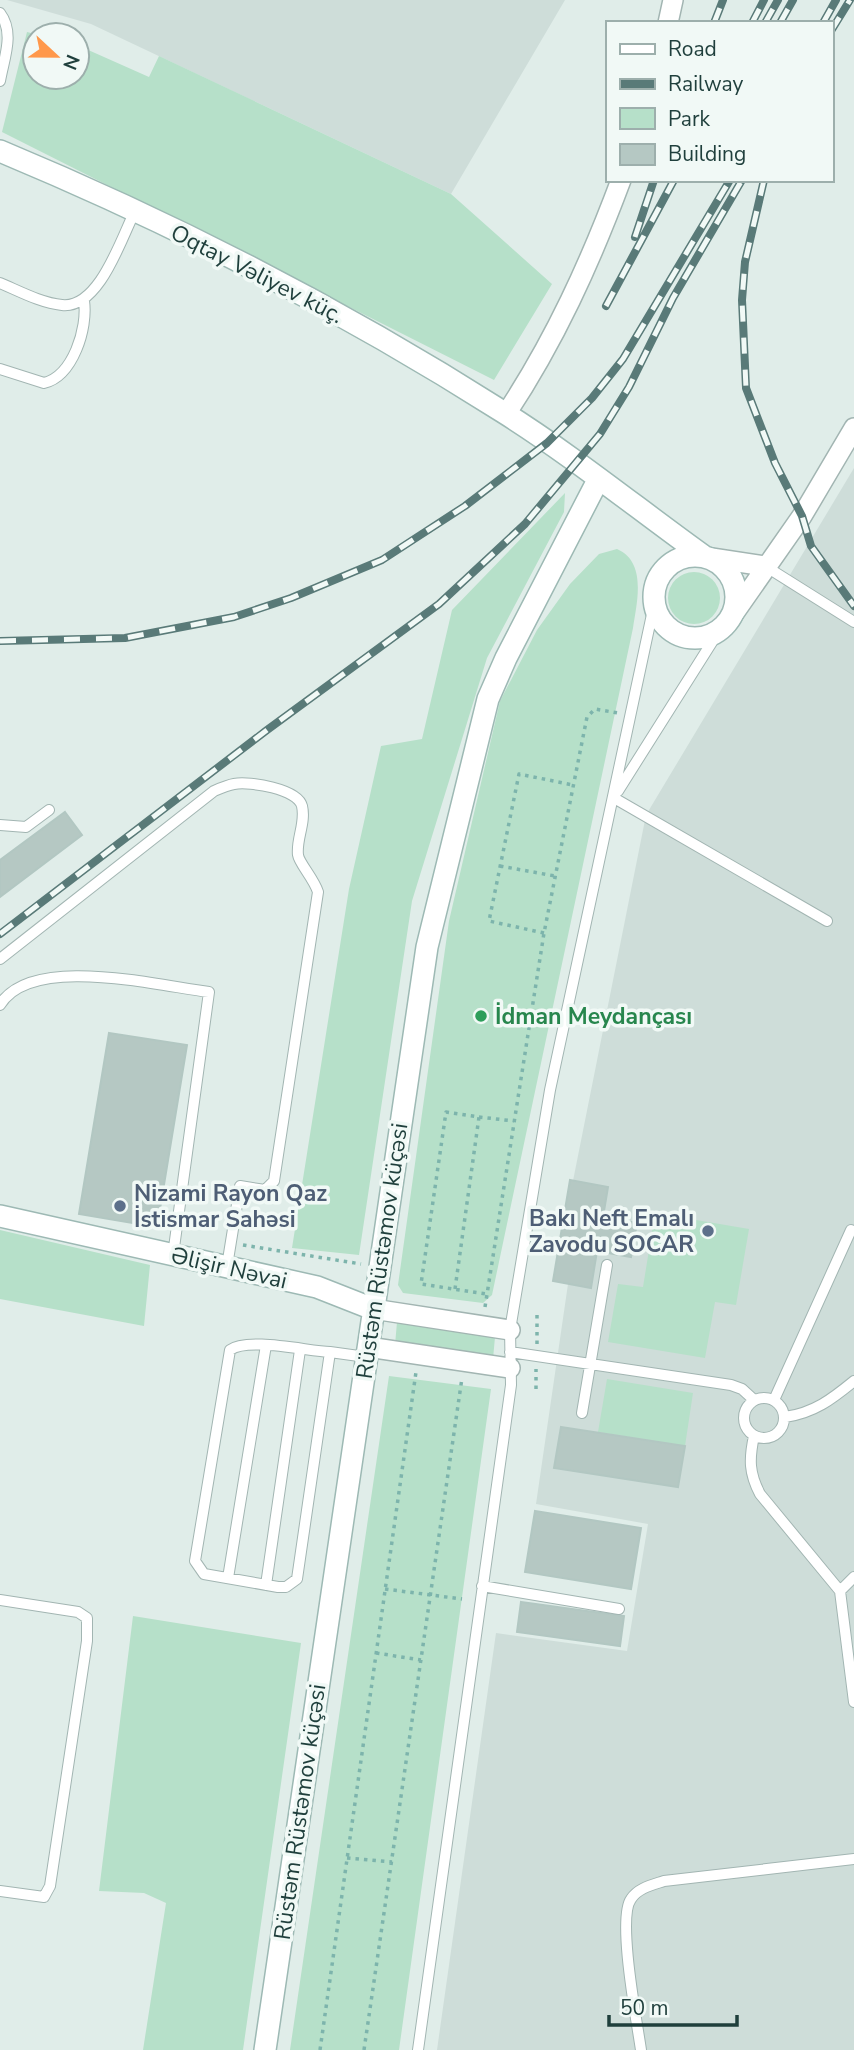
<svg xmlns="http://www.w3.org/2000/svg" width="854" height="2050" viewBox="0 0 854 2050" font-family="'Nunito Sans',sans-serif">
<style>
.built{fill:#ceddd9}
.green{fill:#b6e0c9}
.building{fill:#b5c8c3;stroke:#b2c7c2;stroke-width:2}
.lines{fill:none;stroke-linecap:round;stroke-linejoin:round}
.lane-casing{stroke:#a2b5b2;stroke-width:12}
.street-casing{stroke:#a2b5b2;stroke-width:22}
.secondary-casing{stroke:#9db9b4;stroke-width:24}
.path{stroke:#7db4ac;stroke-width:3.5;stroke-dasharray:3.5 5;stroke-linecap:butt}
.lane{stroke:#fff;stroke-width:10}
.street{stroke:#fff;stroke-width:19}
.secondary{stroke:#fff;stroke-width:21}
.rail-casing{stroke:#597a78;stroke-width:8}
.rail{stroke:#f1f9f6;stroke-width:5;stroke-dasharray:16;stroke-linecap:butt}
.leisure-dot{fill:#2e9e5b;stroke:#f1f9f6;stroke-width:2.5}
.service-dot{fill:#5c6f8a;stroke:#f1f9f6;stroke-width:2.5}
.labels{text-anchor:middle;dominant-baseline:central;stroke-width:7;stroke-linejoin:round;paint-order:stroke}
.street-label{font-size:23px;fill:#1f3f3c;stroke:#f1f9f6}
.leisure-label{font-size:23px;font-weight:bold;fill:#27864d;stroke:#f1f9f6;text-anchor:start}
.service-label{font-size:23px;font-weight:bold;fill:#4e5e75;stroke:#f1f9f6;text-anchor:start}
</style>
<rect width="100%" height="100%" fill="#e0ede9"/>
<path class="built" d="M7,0H565L451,194L91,24Z
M854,468V2050H437L496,1633L627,1651L648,1524L536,1504L568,1284L553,1281L646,815Z"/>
<path class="green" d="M27,32L39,35H35V77H77V45L149,77L159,56L451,194L552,284L494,380L2,132Z
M565,493L564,512L487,658L412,901L359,1255L292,1248L349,889L381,746L422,739L452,610Z
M617,549C647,562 637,602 633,628L492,1295L483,1303L403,1293L398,1285L449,921L500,701L537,630L570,584L599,554Z
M668 598a26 26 0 1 1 52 0a26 26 0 1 1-52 0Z
M655,1213L749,1229L736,1305L715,1302L705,1358L608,1342L618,1284L643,1287Z
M0,1230L150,1265L144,1326L0,1299Z
M397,1322L495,1337L493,1359L395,1345Z
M389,1376L491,1389L399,2050H290Z
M607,1379L693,1393L685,1446L598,1432Z
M133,1616L301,1643L243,2050H143L166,1903L144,1893L99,1891Z"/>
<path class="building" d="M65,812L82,835L0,897V860Z
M109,1033L187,1045L157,1227L79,1214Z
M570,1180L608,1187L603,1217L637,1223L631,1257L597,1251L591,1288L553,1281Z
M561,1427L685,1446L678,1487L554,1468Z
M535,1511L641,1528L631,1589L525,1572Z
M521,1602L624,1616L620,1646L517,1632Z"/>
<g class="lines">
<g class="lane-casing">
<path id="lane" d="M0,13C15,33 4,58 0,81
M0,283C19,291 41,303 62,305C99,309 121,239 135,211
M0,369L44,383C73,376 88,328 84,301
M765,566L854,622
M618,791L719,631
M614,798L827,921
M0,825L26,827L49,810
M0,959L214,791C221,788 228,785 234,784C250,781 298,789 302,806C306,823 296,839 298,855C299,863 314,879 318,892L274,1181L265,1190L240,1186L227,1266
M0,1005C31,953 159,986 209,992L173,1255
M330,1352C307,1351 247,1337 230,1350L195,1561L204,1574L278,1587H286L297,1579L330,1352L366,1357
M510,1352L731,1385L742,1389L754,1400
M744 1418a20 20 0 1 1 40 0a20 20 0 1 1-40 0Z
M774,1400L851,1230
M582,1413L607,1265
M785,1417C814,1413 832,1399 854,1381
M754,1436C749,1459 749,1473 760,1494L840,1591
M854,1577L840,1591L854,1702
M228,1578L266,1345
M266,1585L300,1350
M482,1586L619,1609
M0,1600L78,1612L87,1618V1641L50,1886L44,1897L0,1891
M418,2050L511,1385L510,1330L550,1090L654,605
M641,2050C637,2022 617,1918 631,1899C638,1888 652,1885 664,1881L854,1859"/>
</g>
<g class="street-casing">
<path id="street" d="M668,23L673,0
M506,414C555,340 590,263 621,180
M705,557L765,566
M730,619L802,516L854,428
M373,1309L510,1330
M368,1347L510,1368"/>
</g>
<g class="secondary-casing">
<path id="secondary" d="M0,151C173,223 344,311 503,412C573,456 638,509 705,557
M654 597a41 41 0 1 1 82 0a41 41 0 1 1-82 0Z
M0,1216L317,1287L373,1309
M265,2050L427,947L488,699L506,658L598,480"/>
</g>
<path class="path" d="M500,866L555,876
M544,933L489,921L519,774L573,785
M479,1117L514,1121
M243,1245L361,1264
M455,1289L479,1117L446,1112L421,1284L486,1294
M485,1307L544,933L587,717L595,709L618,713
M537,1344V1314
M536,1389V1369
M385,1589L462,1599
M376,1653L421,1660
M347,1858L392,1862
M320,2050L416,1372
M364,2050L462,1378"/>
<use href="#lane" class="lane"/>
<use href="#street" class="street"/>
<use href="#secondary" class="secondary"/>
<g class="rail-casing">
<path id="rail" d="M714,23L723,0
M752,23L764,0
M765,23L778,0
M780,23L793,0
M823,23L836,0
M831,31L850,0
M764,180L745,262L742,300L746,388L775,463L802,516L811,546L854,606
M635,237L654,180
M606,306L674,180
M0,641L125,638L234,617L291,598L382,560L465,506L547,443L592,398L623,359L730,180
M0,934L267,730L439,604L525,524L600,434L629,387L673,298L742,180"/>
</g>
<use href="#rail" class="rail"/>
</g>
<circle class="leisure-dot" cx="481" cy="1016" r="7"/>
<g class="service-dot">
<circle cx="120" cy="1206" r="7"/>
<circle cx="708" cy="1231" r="7"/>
</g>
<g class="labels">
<g class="street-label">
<text transform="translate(257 274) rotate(27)">Oqtay Vəliyev küç.</text>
<text transform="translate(382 1251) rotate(-82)">Rüstəm Rüstəmov küçəsi</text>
<text transform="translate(229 1268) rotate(13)">Əlişir Nəvai</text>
<text transform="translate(300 1812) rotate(-82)">Rüstəm Rüstəmov küçəsi</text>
</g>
<g class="leisure-label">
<text x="495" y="1016">İdman Meydançası</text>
</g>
<g class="service-label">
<text x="134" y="1193">Nizami Rayon Qaz<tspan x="134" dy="26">İstismar Sahəsi</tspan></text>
<text x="694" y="1218" text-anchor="end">Bakı Neft Emalı<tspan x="694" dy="26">Zavodu SOCAR</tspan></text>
</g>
</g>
<rect x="606" y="21" width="228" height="161" fill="#f1f9f6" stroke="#9dafac" stroke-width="2"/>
<rect x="620" y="44" width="35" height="10" fill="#ffffff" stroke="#9dafac" stroke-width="2"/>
<text x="668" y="56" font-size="21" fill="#1f3f3c">Road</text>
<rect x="620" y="79" width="35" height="10" fill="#597a78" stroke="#9dafac" stroke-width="2"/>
<text x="668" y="91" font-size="21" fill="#1f3f3c">Railway</text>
<rect x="620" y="108" width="35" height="21" fill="#b6e0c9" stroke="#9dafac" stroke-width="2"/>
<text x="668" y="126" font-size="21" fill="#1f3f3c">Park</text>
<rect x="620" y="144" width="35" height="21" fill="#b5c8c3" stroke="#9dafac" stroke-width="2"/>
<text x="668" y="161" font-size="21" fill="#1f3f3c">Building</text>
<g transform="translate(56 56) rotate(112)"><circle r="33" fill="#f1f9f6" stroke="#9dafac" stroke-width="2"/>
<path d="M0-5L12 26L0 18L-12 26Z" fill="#ff984b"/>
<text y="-10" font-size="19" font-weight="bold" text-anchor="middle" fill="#1f3f3c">N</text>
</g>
<path d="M609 2015v10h128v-10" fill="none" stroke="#1f3f3c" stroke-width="3.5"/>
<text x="620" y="2015" font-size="21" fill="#1f3f3c" stroke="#f1f9f6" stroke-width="5" paint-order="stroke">50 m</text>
</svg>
